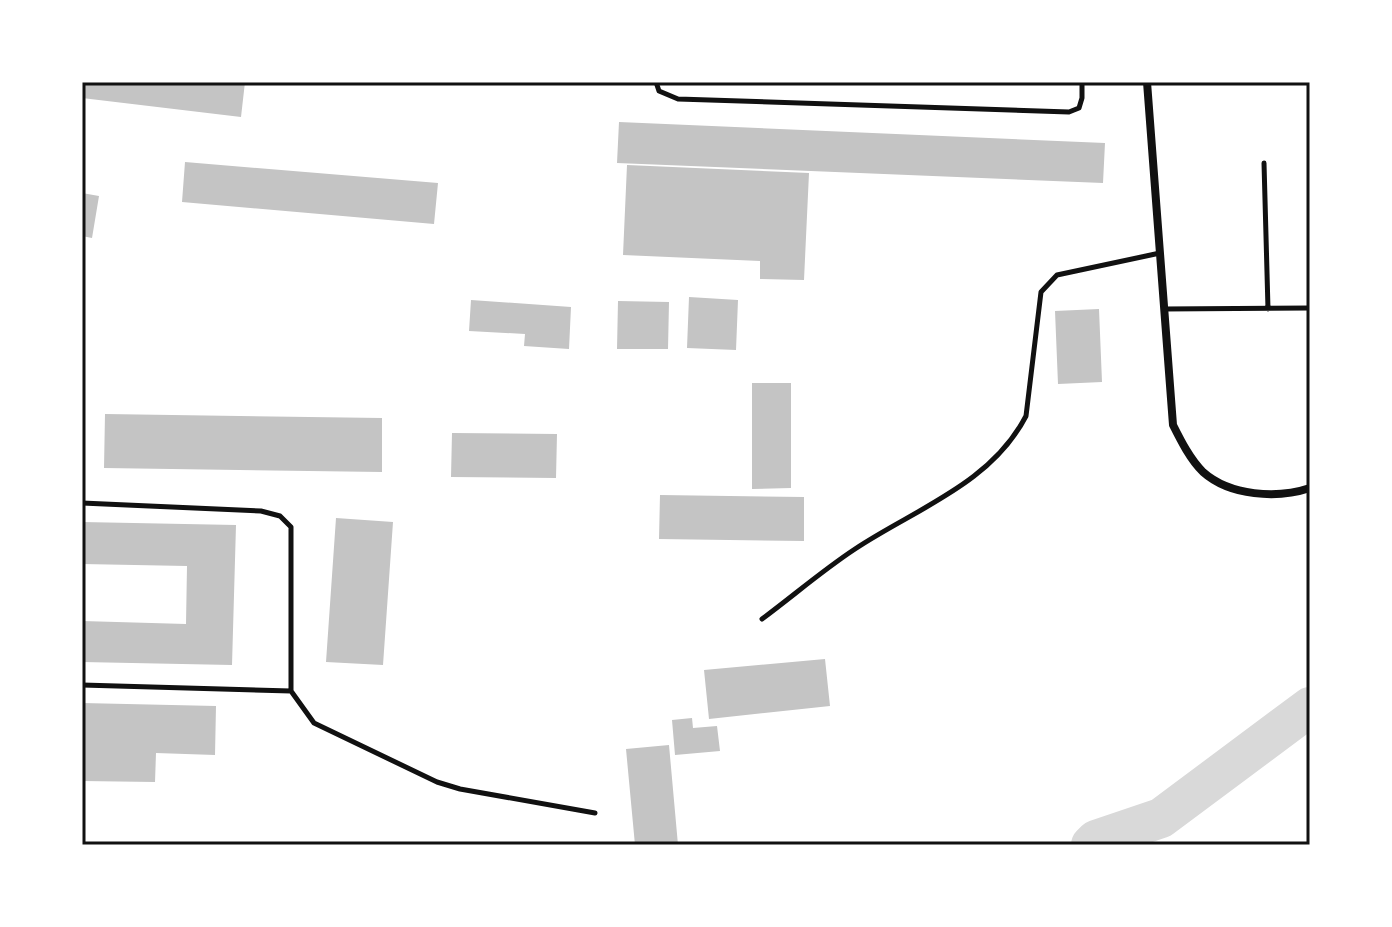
<svg xmlns="http://www.w3.org/2000/svg" width="1392" height="927" viewBox="0 0 1392 927" font-family="'Public Sans',sans-serif">
<style>
.lines{fill:none;stroke-linecap:round;stroke-linejoin:round}
.river{stroke:#d9d9d9;stroke-width:40}
.building{fill:#c4c4c4}
.service{stroke:#111;stroke-width:5}
.minor{stroke:#111;stroke-width:8}
.neatline{fill:none;stroke:#111;stroke-width:3}
</style>
<rect width="100%" height="100%" fill="#fff"/>
<g class="lines">
<path class="river" d="M1091,845L1096,840L1161,818L1310,707"/>
</g>
<path class="building" d="M82,82H245L241,117L82,98Z
M619,122L1105,143L1103,183L617,163Z
M185,162L438,183L434,224L182,202Z
M627,165L809,173L804,280L760,279V261L623,255Z
M82,193L99,196L92,238L82,236Z
M689,297L738,300L736,350L687,348Z
M471,300L571,307L569,349L524,346L525,334L469,331Z
M618,301L669,302L668,349H617Z
M1099,309L1102,382L1058,384L1055,311Z
M752,383H791V488L752,489Z
M105,414L382,418V472L104,468Z
M452,433L557,434L556,478L451,477Z
M660,495L804,497V541L659,539Z
M336,518L393,522L383,665L326,662Z
M82,522L236,525L232,665L82,662V621L186,624L187,566L82,564Z
M825,659L830,706L709,719L704,670Z
M82,703L216,706L215,755L156,753L155,782L82,781Z
M692,718L693,728L717,726L720,751L675,755L672,720Z
M669,745L678,845H635L626,749Z"/>
<g class="lines">
<path class="service" d="M656,82L659,91L678,99L1069,112L1079,108L1082,98V82
M1264,163L1268,309
M1164,309L1310,308
M82,503L261,511L280,516L291,527V691L82,685
M762,619C793,596 823,570 855,549C915,509 991,484 1026,416L1041,292L1057,275L1160,253
M291,691L314,723L437,782L460,789L595,813"/>
<path class="minor" d="M1147,82L1173,425C1181,441 1190,459 1203,472C1230,496 1277,499 1310,488"/>
</g>
<rect width="1392" height="927" fill="none" stroke="#ffffff" stroke-width="168"/>
<rect x="84" y="84" width="1224" height="759" class="neatline"/>
</svg>
